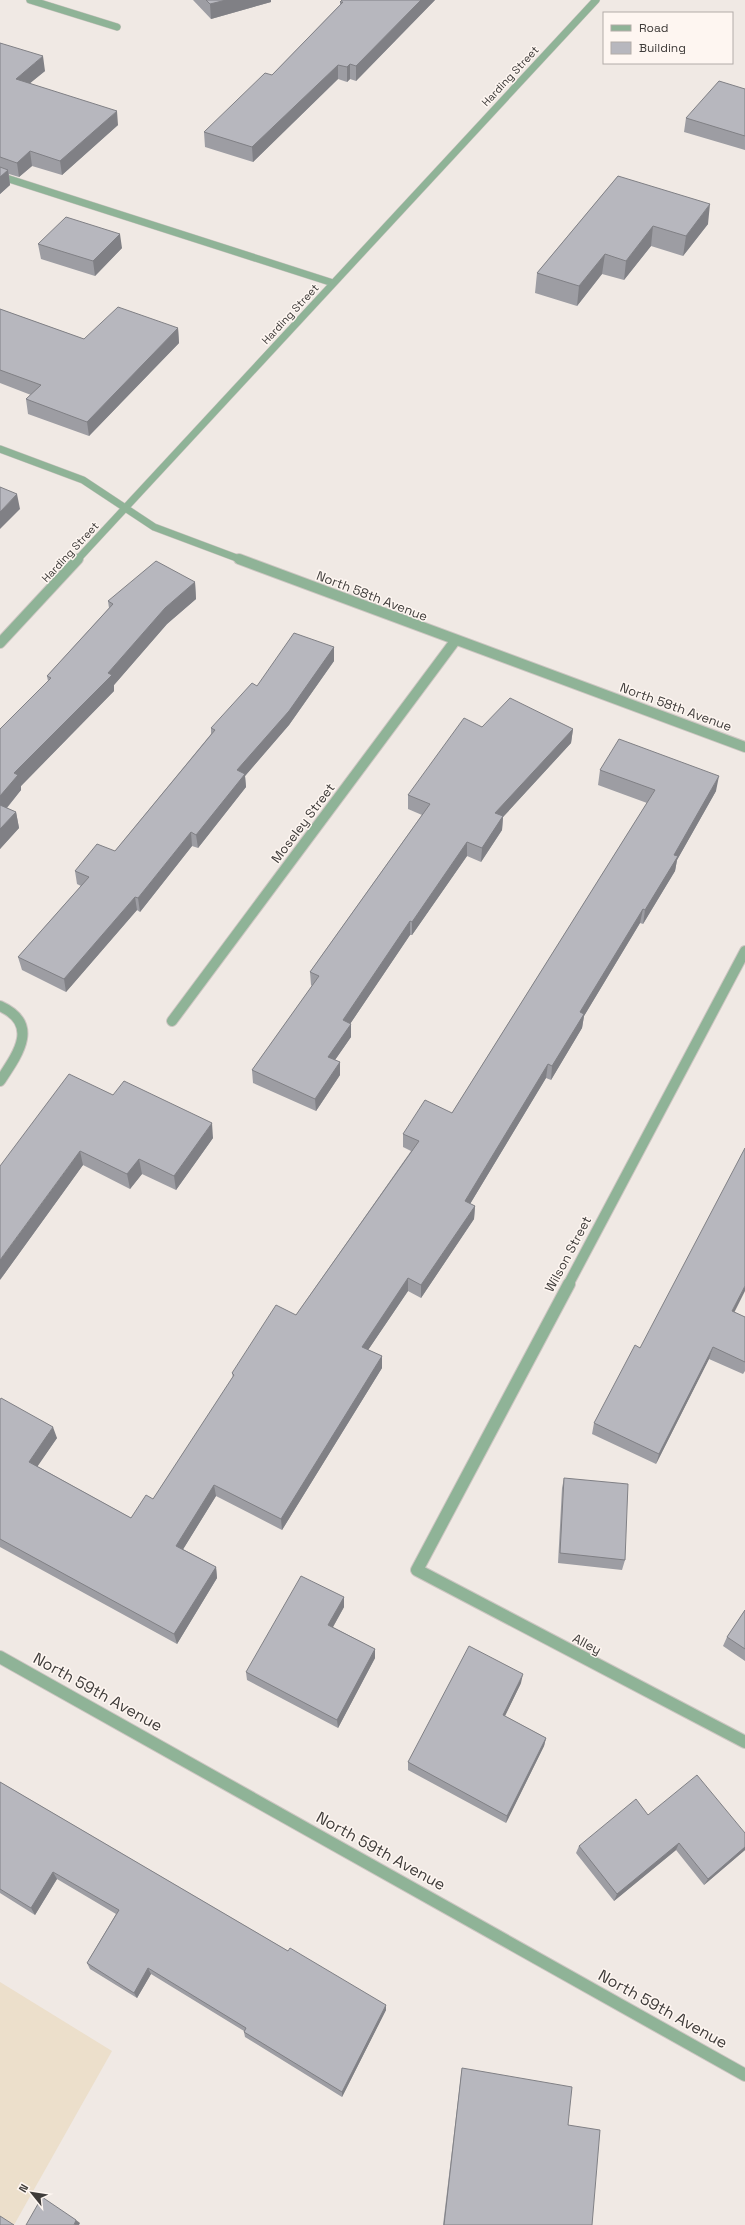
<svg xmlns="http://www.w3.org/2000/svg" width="745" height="2225" viewBox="0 0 745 2225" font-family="'Space Grotesk',sans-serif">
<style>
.commercial{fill:#ecdfcb}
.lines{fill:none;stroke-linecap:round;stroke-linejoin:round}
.minor-far2-casing{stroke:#cdc6c2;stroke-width:8}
.minor-far1-casing{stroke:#cdc6c2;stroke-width:12}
.minor-casing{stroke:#cdc6c2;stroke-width:14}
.minor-far2{stroke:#8fb397;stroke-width:7}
.minor-far1{stroke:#8fb397;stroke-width:10}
.minor{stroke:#8fb397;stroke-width:12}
.wall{fill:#9d9da3}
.shaded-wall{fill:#808085}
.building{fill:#b7b7be;stroke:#808085}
.labels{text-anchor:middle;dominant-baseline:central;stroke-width:3;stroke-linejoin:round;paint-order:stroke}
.far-street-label{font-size:11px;fill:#3f3c3a;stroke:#fef6f1}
.street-label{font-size:13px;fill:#3f3c3a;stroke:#fef6f1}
.near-street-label{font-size:16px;fill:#3f3c3a;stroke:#fef6f1}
</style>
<rect width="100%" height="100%" fill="#f0e9e4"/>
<path class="commercial" d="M0,1982L112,2051L14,2225H0Z"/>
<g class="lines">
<g class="minor-far2-casing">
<path id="minor-far2" d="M30,0L117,27
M0,176L333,283
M0,449L83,480L154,527L242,560
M77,560L596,0"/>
</g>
<g class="minor-far1-casing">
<path id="minor-far1" d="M239,559L745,747
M0,643L78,559
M0,1006C40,1024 18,1054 0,1081
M172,1021L455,641
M568,1285L745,951"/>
</g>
<g class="minor-casing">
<path id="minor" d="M569,1284L417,1570L745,1742
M0,1657L745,2075"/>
</g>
<use href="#minor-far2" class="minor-far2"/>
<use href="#minor-far1" class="minor-far1"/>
<use href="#minor" class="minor"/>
</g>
<path class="wall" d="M193,0H271V2L211,19Z
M342,0H435L356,81L350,79L347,82L338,79L253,162L205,147L204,132L272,75L340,5V2Z
M0,43L45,71L30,83L118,125L62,175L32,166L19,177L9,174L10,185L0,194Z
M745,89V150L684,132L686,118Z
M618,176L708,224L683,256L651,246L624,280L602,274L577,306L535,293L537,273Z
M38,244L122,248L95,276L41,259Z
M0,309L84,339L178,328L179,343L89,436L28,414L26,399L31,395L0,383Z
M195,582L196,599L167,624L114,685V691L21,786V790L7,808L16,812L19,828L0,849V729L48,681L47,676L109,608L108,601Z
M334,647V661L289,725L245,776L246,787L198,848L192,846L140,912L137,910L66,992L22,970L18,957L81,886L77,884L75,871L115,851L211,734V728L257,686Z
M482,727L573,729L571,743L503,817L502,830L481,862L467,856L412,935H410L350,1024L351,1037L335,1060L340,1062V1075L316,1111L253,1083L252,1070L312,986L311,985L310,972L422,815L408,809V795Z
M600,770L716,791L677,860L675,871L643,924L640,923L584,1016L582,1028L551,1080L546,1078L470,1204L475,1206L474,1219L421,1298L408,1291L368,1350L382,1356V1368L282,1530L216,1496L183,1549L216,1567L217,1578L177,1644L0,1547V1400L57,1438L37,1466L131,1518L153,1499L233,1378L232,1373L296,1315L411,1151L403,1147V1134L452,1113L647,803L598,785Z
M113,1095L213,1138L176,1190L142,1174L130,1189L83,1165L0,1280Z
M734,1312L745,1317V1371L743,1374L709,1359L656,1464L592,1434L594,1423L640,1348Z
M564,1478L625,1560L622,1570L558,1563L562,1488Z
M344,1597V1607L333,1627L375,1649V1658L338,1728L247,1680L246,1672Z
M745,1610V1661L723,1646L727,1637Z
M521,1683L505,1716L546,1738L544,1746L506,1823L408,1770V1762Z
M0,1782L288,1951L386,2005V2010L342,2097L245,2037L244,2032V2031L151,1974L137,1998L90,1969L87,1963L116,1914L57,1879L35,1915L0,1893Z
M648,1815L745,1833V1850L704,1885L676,1850L614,1901L576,1853L579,1846Z
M462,2068L568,2125L592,2225H443L461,2075Z"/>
<path class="shaded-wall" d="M226,0H271V2L211,19L210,4Z
M421,0H435L356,81V66Z
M43,56L45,71L18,93L16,79Z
M350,64V79L347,82V67Z
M338,65V79L253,162L252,147Z
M117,111L118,125L62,175L60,161Z
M30,151L32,166L19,177L17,163Z
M8,170L10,185L0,194V177Z
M710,204L708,224L683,256L686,236Z
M653,226L651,246L624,280L626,261Z
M120,234L122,248L95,276L93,261Z
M605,254L602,274L577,306L579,286Z
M178,328L179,343L89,436L87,422Z
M17,494L20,509L0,529V512Z
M195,582L196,599L167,624L114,685V691L21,786V790L0,816V796L14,773L108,673L165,608Z
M334,647V661L289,725L245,776L246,787L198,848L196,835L237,770Z
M573,729L571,743L503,817L502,830L481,862L482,848L495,813Z
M719,776L716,791L677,860L675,871L643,924L645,910L674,855Z
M16,812L19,828L0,849V829Z
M191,832L192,846L140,912L138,898Z
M467,842V856L412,935V922Z
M135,897L137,910L66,992L64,979Z
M643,909L640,923L584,1016L582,1028L551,1080L552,1066L580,1012Z
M410,921V935L344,1033L343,1020Z
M351,1024V1037L328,1070V1057Z
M340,1062V1075L316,1111L315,1099Z
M548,1064L546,1078L464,1214L465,1201Z
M212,1123L213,1138L176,1190L174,1176Z
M80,1151L83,1165L0,1280V1260Z
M139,1159L142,1174L130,1189L127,1174Z
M475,1206L474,1219L421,1298V1285Z
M408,1278V1291L362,1359V1347Z
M745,1286V1291L729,1323L732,1311Z
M713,1347L709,1359L656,1464L659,1454Z
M382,1356V1368L282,1530L281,1519Z
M53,1427L57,1438L33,1473L29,1462Z
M214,1485L216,1496L179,1556L176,1546Z
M216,1567L217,1578L177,1644L174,1634Z
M344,1597V1607L329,1634L328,1625Z
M375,1649V1658L338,1728L337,1720Z
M523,1674L521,1683L501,1724L503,1715Z
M546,1738L544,1746L506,1823L507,1816Z
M679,1843L676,1850L614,1901L617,1894Z
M745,1847V1850L704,1885L708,1879Z
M53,1872L57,1879L35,1915L31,1908Z
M148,1968L151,1974L137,1998L134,1993Z
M386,2005V2010L342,2097V2092Z
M76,2220L80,2223L79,2225H74Z"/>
<path class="building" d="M206,0H226L210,4Z
M342,0H421L356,66L350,64L347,67L338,65L252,147L204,132L265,73L272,75L343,2H340Z
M0,43L43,56L16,79L117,111L60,161L30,151L17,163L0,157Z
M719,81L745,89V136L686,118Z
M0,167L8,170L0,177Z
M618,176L710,204L686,236L653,226L626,261L605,254L579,286L537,273Z
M66,217L120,234L93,261L38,244Z
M118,307L178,328L87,422L26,399L41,385L0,370V309L84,339Z
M0,487L17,494L0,512Z
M156,561L195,582L165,608L108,673L112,675L14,773L18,775L0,796V729L51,678L47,676L113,604L108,601Z
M294,633L334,647L289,711L237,770L245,774L196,835L191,832L138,898L135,897L64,979L18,957L89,877L75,871L97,844L115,851L215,730L211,728L252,683L257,686Z
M510,698L573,729L495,813L503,816L482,848L467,842L412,922L410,921L343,1020L351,1024L328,1057L340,1062L315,1099L252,1070L319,976L310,972L430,804L408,795L464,718L482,727Z
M619,739L719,776L674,855L678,856L645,910L643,909L580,1012L584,1014L552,1066L548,1064L465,1201L475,1206L421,1285L408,1278L362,1347L382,1356L281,1519L214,1485L176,1546L216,1567L174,1634L0,1539V1400L1,1398L53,1427L29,1462L131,1518L146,1495L153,1499L234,1375L232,1373L276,1305L296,1315L419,1141L403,1134L425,1100L452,1113L655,790L600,770Z
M0,805L16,812L0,829Z
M69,1074L113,1095L124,1081L212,1123L174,1176L139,1159L127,1174L80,1151L0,1260V1166Z
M745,1148V1286L732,1311L745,1317V1362L713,1347L659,1454L594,1423L635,1345L640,1348Z
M564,1478L628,1484L625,1560L560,1553Z
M301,1576L344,1597L328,1625L375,1649L337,1720L246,1672Z
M745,1610V1649L727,1637Z
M469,1646L523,1674L503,1715L546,1738L507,1816L408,1762Z
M697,1775L745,1833V1847L708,1879L679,1843L617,1894L579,1846L636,1799L648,1815Z
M0,1782L288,1951L290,1948L386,2005L342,2092L244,2032L246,2028L148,1968L134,1993L87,1963L119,1910L53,1872L31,1908L0,1889Z
M462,2068L572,2087L568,2125L600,2130L592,2225H444Z
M42,2197L76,2220L74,2225H26Z
M0,2216L14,2225H0Z"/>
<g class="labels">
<g class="far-street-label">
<text transform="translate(510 76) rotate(-47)">Harding Street</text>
<text transform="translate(290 314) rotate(-47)">Harding Street</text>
<text transform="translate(70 552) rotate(-47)">Harding Street</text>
</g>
<g class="street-label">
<text transform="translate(372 596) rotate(21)">North 58th Avenue</text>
<text transform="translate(676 707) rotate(20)">North 58th Avenue</text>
<text transform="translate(303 823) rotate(-53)">Moseley Street</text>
<text transform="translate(568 1254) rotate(-62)">Wilson Street</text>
<text transform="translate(587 1644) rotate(28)">Alley</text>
</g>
<g class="near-street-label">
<text transform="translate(98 1692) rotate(29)">North 59th Avenue</text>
<text transform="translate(381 1851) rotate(29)">North 59th Avenue</text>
<text transform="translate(663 2009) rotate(29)">North 59th Avenue</text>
</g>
</g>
<rect x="603" y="12" width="130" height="52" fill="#fef6f1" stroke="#b2aca8"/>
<rect x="611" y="25" width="20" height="6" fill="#8fb397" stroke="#b2aca8"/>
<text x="639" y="32" font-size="12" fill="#3f3c3a">Road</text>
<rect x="611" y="42" width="20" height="12" fill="#b7b7be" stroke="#b2aca8"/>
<text x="639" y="52" font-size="12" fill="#3f3c3a">Building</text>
<g transform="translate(32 2193) rotate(300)" stroke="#fef6f1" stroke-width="3" paint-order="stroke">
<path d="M0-3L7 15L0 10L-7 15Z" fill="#3f3c3a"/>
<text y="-6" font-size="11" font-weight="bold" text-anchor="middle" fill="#3f3c3a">N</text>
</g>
</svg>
